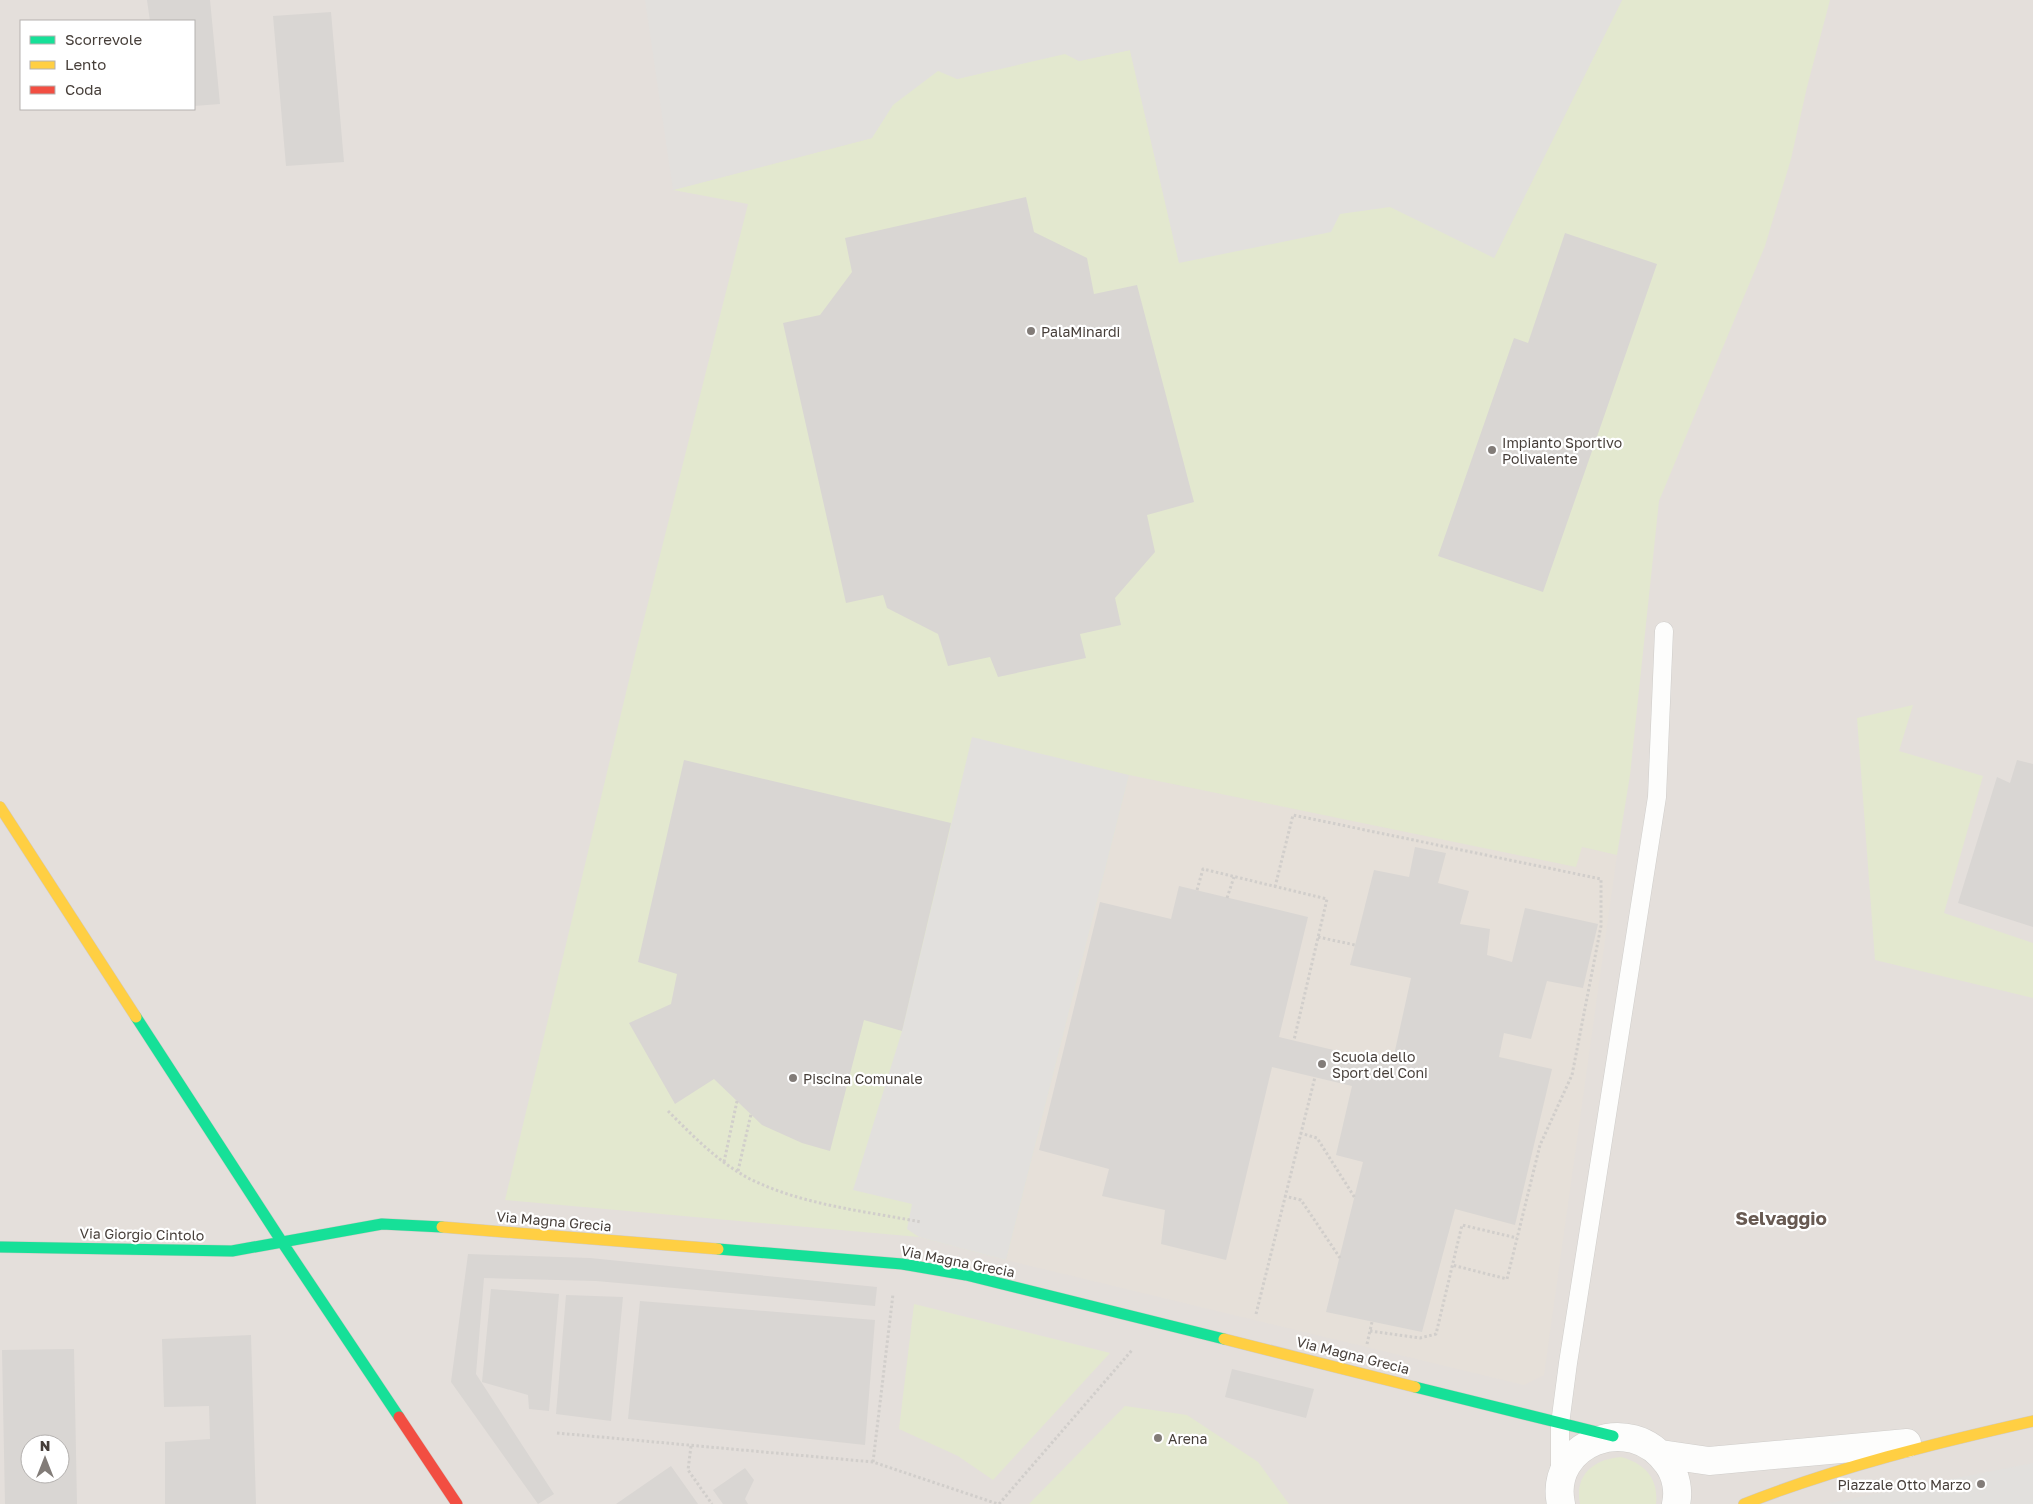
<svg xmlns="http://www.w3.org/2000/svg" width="2033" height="1504" viewBox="0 0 2033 1504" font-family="'Golos Text',sans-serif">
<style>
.residential{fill:#e4dfdb;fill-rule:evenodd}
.education{fill:#e6e0d9}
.green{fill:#e3e8cf}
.parking{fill:#e2e0dd}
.building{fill:#d9d6d3;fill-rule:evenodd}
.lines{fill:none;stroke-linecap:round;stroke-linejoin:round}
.lane-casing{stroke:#cfcdca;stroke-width:19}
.street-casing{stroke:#cfcdca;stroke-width:29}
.fast-casing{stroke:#d1cbc5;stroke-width:12}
.slow-casing{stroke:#d1cbc5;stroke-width:12}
.jam-casing{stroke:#d1cbc5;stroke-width:12}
.path{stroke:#d1cecb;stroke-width:3;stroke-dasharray:2.5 2.5;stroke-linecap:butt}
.lane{stroke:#fdfdfc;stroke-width:18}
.street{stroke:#fdfdfc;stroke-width:28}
.fast{stroke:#16e098;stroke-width:11}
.slow{stroke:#ffcf43;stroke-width:11}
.jam{stroke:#f24e42;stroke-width:11}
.poi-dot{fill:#827c78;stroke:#fff;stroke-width:2}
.labels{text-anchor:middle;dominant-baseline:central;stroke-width:4.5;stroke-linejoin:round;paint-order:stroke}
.poi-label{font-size:14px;fill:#463e39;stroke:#fff;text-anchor:start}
.street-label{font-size:14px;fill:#463e39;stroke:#fff}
.district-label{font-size:19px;font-weight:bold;fill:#685a52;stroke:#fff}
</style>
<rect width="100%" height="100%" fill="#f1efec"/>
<path class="residential" d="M0,0H2033V1504H0ZM21,21H194V109H21ZM30,1444H60V1474H30Z"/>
<path class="education" d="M1129,775L1576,867L1581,847L1617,855L1544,1375L1524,1385L1006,1260Z"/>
<path class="green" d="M869,0L957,79L1065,53L1079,61L1130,50L1179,262L1292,0L1494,258L1622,0H1830L1807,87L1791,159L1765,246L1659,501L1630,775L1617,855L1582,847L1576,867L1129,775L1006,1260L919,1237L505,1200L635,655L748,204L673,190L872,138Z
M1913,705L1899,751L1983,776L1944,913L2033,943V998L1875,960L1857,718Z
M914,1304L1110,1353L993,1480L958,1456L899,1429Z
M1125,1406L1187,1415L1258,1462L1289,1504H1029Z
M1621,1457C1644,1463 1659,1478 1656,1504H1580C1574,1475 1594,1459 1621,1457Z"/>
<path class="parking" d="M645,0H1622L1494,258L1390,207L1340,214L1331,232L1179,263L1130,50L1079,61L1065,54L957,79L938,71L893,105L872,138L673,190Z
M972,737L1129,775L1006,1260L919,1237L907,1229L912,1204L853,1190L902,1031Z
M2033,1463V1504H1824Z"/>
<path class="building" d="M147,0H210L220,104L194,106V21H150Z
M331,12L344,162L286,166L273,16Z
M1026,197L1034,232L1087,258L1094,294L1137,285L1194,502L1147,515L1155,552L1115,598L1121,625L1080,634L1086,658L998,677L990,657L948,666L938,634L887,608L883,595L846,603L783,323L820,315L852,272L845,238Z
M1565,233L1657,264L1543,592L1438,556L1514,338L1528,343Z
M684,760L951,823L902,1031L864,1020L830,1151L802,1143L762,1125L714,1079L675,1104L629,1023L671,1004L677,974L638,962Z
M2017,760L2033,764V927L1958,903L1997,777L2010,783Z
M1415,847L1446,853L1438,883L1469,891L1460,924L1490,929L1487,955L1512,962L1525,908L1598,924L1583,988L1547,981L1531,1039L1504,1033L1499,1057L1552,1069L1515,1225L1455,1209L1422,1332L1326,1312L1363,1162L1336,1155L1352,1086L1272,1067L1226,1260L1161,1244L1165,1210L1102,1196L1109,1169L1039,1150L1100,902L1171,919L1179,886L1308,917L1279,1037L1392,1064L1411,978L1350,965L1374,870L1409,877Z
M468,1254L590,1258L877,1287L875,1306L596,1281L484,1278L476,1374L554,1494L538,1504L451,1382Z
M491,1289L559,1294L549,1411L529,1409L528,1395L482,1382Z
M566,1295L623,1297L611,1421L556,1414Z
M640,1301L875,1320L865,1445L628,1419Z
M251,1335L256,1504H165V1442L210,1439L209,1406L164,1407L162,1339Z
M74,1349L77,1504H5L2,1350ZM30,1444H60V1474H30Z
M1232,1369L1314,1389L1306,1418L1225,1397Z
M671,1466L698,1504H616Z
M745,1468L754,1480L745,1499L748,1504H723L713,1490Z"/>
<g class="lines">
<g class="lane-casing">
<path id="lane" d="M1560,1475V1424L1568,1363L1657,797L1664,631"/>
</g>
<g class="street-casing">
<path id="street" d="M1661,1454L1709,1461L1907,1443
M1561,1504C1548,1444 1630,1410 1668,1464C1676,1475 1679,1491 1676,1504"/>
</g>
<g class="fast-casing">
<path id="fast" d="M136,1017L282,1242L399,1417
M0,1247L232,1251L382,1224L442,1227
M718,1249L902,1264L966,1275L1224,1339
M1415,1387L1613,1436"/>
</g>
<g class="slow-casing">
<path id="slow" d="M0,807L136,1017
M442,1227L718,1249
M1224,1339L1415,1387
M1744,1504C1838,1467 1935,1443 2033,1421"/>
</g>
<g class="jam-casing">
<path id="jam" d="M399,1417L457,1504"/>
</g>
<path class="path" d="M1275,887L1293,815L1601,879V926L1572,1075L1540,1145L1507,1279L1452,1265
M1197,890L1203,869L1327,899L1294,1040
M1227,898L1234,877
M1318,937L1355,945
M668,1111C693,1136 718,1162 750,1179C803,1205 864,1211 921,1222
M1300,1133L1317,1138L1355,1198
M724,1162L737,1101
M738,1171L751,1114
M1284,1196L1301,1200L1340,1258
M1256,1314L1315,1077
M1370,1331L1420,1338L1436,1334L1462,1225L1517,1238
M1367,1344L1372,1322
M557,1433L873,1462L998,1504
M691,1446L688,1470L712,1504
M873,1462L893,1294
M999,1504L1133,1349"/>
<use href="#lane" class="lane"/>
<use href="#street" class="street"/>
<use href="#fast" class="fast"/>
<use href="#slow" class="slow"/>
<use href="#jam" class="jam"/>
</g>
<g class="poi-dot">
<circle cx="1031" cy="331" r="5"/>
<circle cx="1492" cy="450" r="5"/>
<circle cx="1322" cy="1064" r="5"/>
<circle cx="793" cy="1078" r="5"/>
<circle cx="1158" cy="1438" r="5"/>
<circle cx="1981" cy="1484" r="5"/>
</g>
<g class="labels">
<g class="poi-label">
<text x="1041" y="331">PalaMinardi</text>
<text x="1502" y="442">Impianto Sportivo<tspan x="1502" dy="16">Polivalente</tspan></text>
<text x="1332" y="1056">Scuola dello<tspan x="1332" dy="16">Sport del Coni</tspan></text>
<text x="803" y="1078">Piscina Comunale</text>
<text x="1168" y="1438">Arena</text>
<text x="1971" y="1484" text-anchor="end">Piazzale Otto Marzo</text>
</g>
<g class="street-label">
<text transform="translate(554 1221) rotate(5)">Via Magna Grecia</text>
<text transform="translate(142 1234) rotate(1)">Via Giorgio Cintolo</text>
<text transform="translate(958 1261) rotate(11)">Via Magna Grecia</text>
<text transform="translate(1353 1355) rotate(14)">Via Magna Grecia</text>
</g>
<g class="district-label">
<text x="1781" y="1217">Selvaggio</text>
</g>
</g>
<rect x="20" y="20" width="175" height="90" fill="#ffffff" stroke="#b5b2b0"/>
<rect x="30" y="36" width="25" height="8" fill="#16e098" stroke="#b5b2b0"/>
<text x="65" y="45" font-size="15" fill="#463e39">Scorrevole</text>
<rect x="30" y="61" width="25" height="8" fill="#ffcf43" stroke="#b5b2b0"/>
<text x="65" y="70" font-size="15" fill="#463e39">Lento</text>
<rect x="30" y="86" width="25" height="8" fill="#f24e42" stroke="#b5b2b0"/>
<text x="65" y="95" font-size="15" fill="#463e39">Coda</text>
<g transform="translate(45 1459)"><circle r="24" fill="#ffffff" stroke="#b5b2b0"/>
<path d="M0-4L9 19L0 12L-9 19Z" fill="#827c78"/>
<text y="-8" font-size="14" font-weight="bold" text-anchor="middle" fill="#463e39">N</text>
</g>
</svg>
